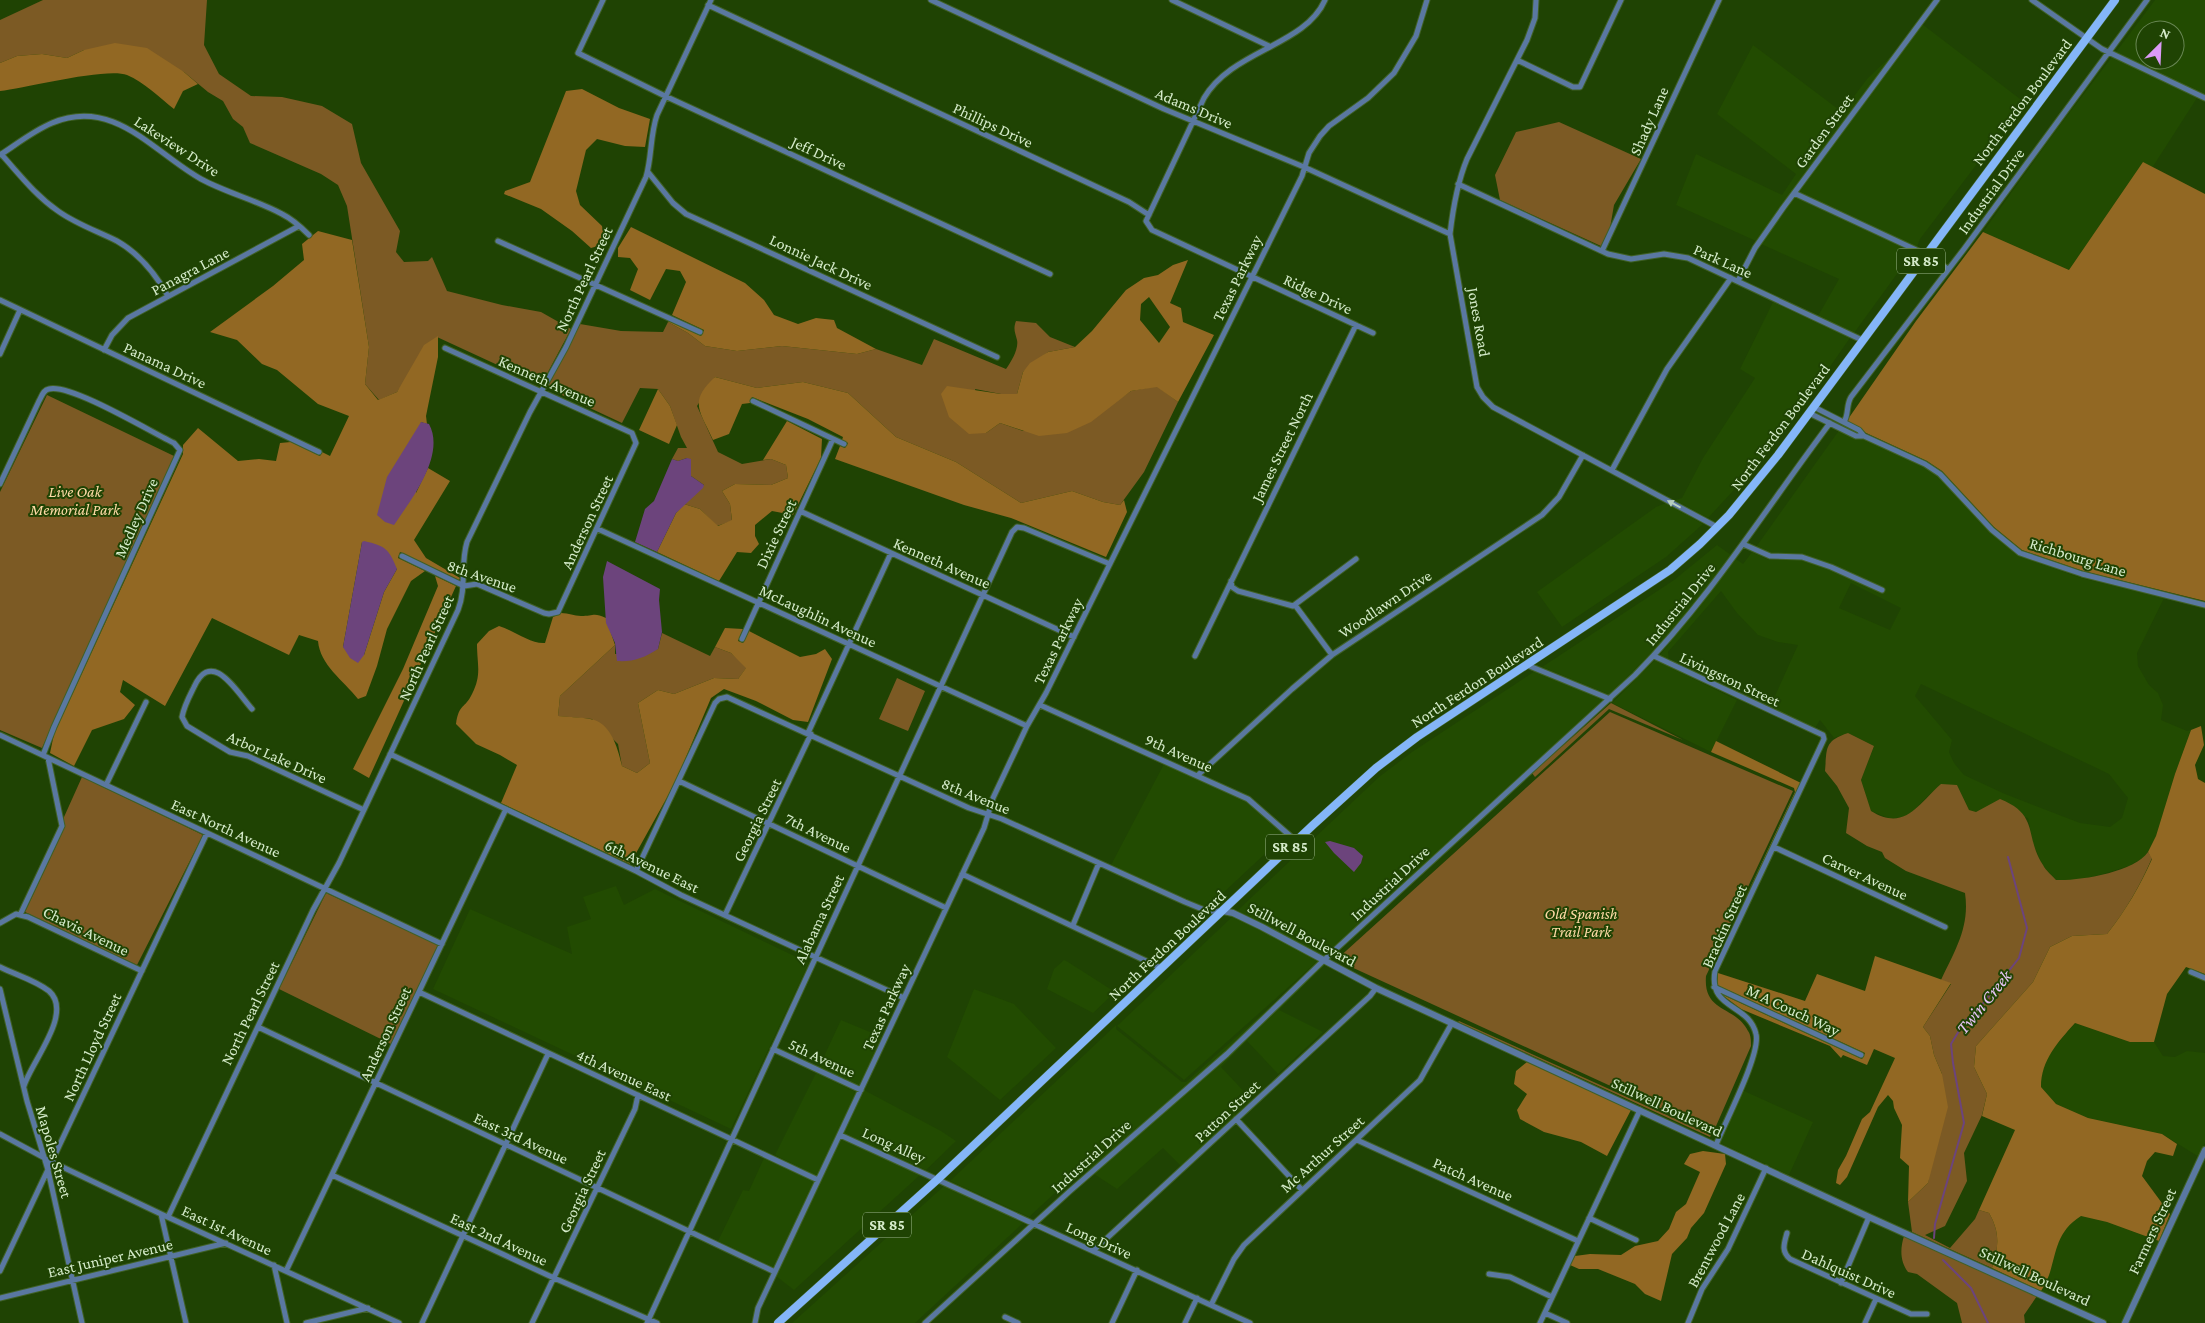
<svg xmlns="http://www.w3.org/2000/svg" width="2205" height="1323" viewBox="0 0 2205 1323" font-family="'Crimson Pro',serif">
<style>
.built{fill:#224b01;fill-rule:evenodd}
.green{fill:#7c5a24}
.forest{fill:#926823;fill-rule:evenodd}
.water{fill:#6c447c}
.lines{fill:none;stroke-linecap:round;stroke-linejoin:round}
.stream{stroke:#6c447c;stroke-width:2}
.minor-casing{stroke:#406127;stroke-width:7}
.tertiary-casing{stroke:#406127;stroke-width:8}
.primary-casing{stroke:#406127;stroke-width:9}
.minor{stroke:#5a78a1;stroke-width:5}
.tertiary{stroke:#5a78a1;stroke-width:6}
.primary{stroke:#84b6f8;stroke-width:8}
.oneway{fill:#b6cec0}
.labels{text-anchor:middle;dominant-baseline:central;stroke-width:4;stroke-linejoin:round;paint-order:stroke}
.shield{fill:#1f4303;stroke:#9eb98e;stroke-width:1}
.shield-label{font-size:15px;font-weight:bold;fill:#d5ebca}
.street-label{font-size:16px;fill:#d5ebca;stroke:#1f4303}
.park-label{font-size:16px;font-style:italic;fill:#fed9a6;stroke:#1f4303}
.water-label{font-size:18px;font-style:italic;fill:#e8c5f7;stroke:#1f4303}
</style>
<rect width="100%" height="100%" fill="#1f4303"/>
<path class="built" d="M2155,0H2205V94L2116,52ZM2145,30H2175V60H2145Z
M1922,24L2024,102L1920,239L1917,247L1799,192Z
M1753,45L1842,112L1867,79L1892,55L1756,241L1676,205L1696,154L1782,195L1796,174L1717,114Z
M2112,57L2197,98L2152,168L2143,163L2069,270L1983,232L2057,129Z
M1795,197L1913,252L1854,333L1818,316L1839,279L1761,244Z
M1773,302L1850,338L1820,381L1744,479L1708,518L1675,500L1682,498L1703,458L1755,378L1740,369Z
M1840,429L1924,467L1939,477L1990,532L2019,556L2081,578L2164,598L2137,653L2138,666L2149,685L2158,693L2163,705L2161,720L2187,731L2191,730L2175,774L2156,836L2145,857L2129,866L2103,874L2075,881L2056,880L2043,866L2033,844L2028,818L1987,808L1976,812L1969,810L1957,785L1931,793L1908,816L1891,819L1871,811L1861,780L1874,746L1848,733L1834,738L1820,720L1815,728L1770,707L1798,645L1778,642L1758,635L1737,613L1721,591L1668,652L1669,660L1660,655L1736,559L1743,564L1752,552L1769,560H1801L1830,570L1883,594L1885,588L1832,564L1803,554L1771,553L1756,547ZM1851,583L1901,608L1890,630L1839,608ZM1921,684L2109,774L2128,798L2122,818L2110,827L2080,823L2005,794L1964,775L1954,763L1949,752L1952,740L1915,696Z
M1666,503L1703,524L1666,557L1562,627L1537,592L1656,507Z
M1717,545L1731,555L1673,631L1610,695L1542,667L1674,580Z
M1655,660L1737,700L1711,752L1612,703Z
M1535,671L1603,700L1324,956L1237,911L1379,777L1412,752Z
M1164,764L1246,802L1285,835L1207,908L1111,865Z
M616,886L624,905L655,889L809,963L731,1129L433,989L470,909L572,954L567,927L591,919L583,897Z
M1233,916L1319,960L1184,1080L1117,1026Z
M1064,960L1068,962L1115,992L1093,1013L1047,989L1054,969Z
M1324,964L1325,965L1279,1010L1323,1032L1278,1074L1247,1041L1221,1067L1252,1100L1181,1166L1163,1148L1117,1189L1094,1174L1229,1056Z
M974,989L1014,1004L1056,1048L1000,1100L947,1057Z
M1282,996L1226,1051L1088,1171L1082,1168L1029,1217L950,1181L1116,1025V1029L1182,1082H1186Z
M841,1020L882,1037L859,1086L819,1067Z
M2075,1023L2130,1042H2154L2163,1056L2175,1057L2187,1051L2205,1053V1143L2199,1157L2162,1134L2088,1118L2056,1104L2041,1087V1072L2052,1050Z
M816,1073L856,1092L817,1176L775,1155Z
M864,1090L941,1131L956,1141L926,1170L844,1133Z
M1742,1090L1813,1122L1789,1175L1720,1143Z
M841,1139L920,1175L794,1290L776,1276Z
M764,1158L814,1182L774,1268L718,1241L743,1190L749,1191Z
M944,1186L1023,1223L915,1323H792Z
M2081,1216L2107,1222L2159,1241L2122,1323H2112L2041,1291L2058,1241L2070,1223Z"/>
<path class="green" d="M43,0H207L204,45L219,74L251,96L282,97L322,106L352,124L361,163L400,231L396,252L404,262L428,261L432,257L447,291L502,305L541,312L571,329L541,385L437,337L397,392L379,400L365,384L369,347L347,206L338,185L321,174L250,143L243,127L233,119L223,101L208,92L184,72L84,50L67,58L42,54L17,56L0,63V20Z
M1559,122L1641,159L1614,205L1610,228L1601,246L1500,200L1495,175L1516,132Z
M1016,321L1036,323L1050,337L1075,347L1048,352L1023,372L1017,394H1001L975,389L986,433L1000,423L1023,431L1118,400L1131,391L1157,386L1178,402L1144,472L1120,505L1103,502L1072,491L1021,503L956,462L896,437L848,393L803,382L757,388L715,377L697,406L718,452L742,464L771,459L786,465L788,478L771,485L735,484L722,491L730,504L732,521L717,526L700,509L684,504L704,485L691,476L687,458L678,461L672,459L678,448H687L681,437L670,406L658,389L640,388L622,423L547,388L580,324L621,331L663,332L668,322L688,333L705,346L737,351L782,346L857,354L876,349L922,365L934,339L1006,369C1011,362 1019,349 1017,340C1015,332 1013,329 1016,321Z
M47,395L174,456L42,748L0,730V492Z
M662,633L710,656L715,647L731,653L747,667L738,679L714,678L674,694L658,690L638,703L650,763L637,773L622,766L618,744L592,719L558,716L560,696L615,645V654L658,649Z
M897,678L925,691L908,731L879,719Z
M1611,703L1683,740L1609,709L1535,777L1532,773Z
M1610,712L1793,791L1706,976C1703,1013 1735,1005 1748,1031C1751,1035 1751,1041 1751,1046L1713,1133L1336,960Z
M1848,733L1874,746L1861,780L1871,811C1905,832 1918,804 1941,784L1957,785L1969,810L1976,812L2000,799C2040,815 2024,836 2043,865C2046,871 2052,875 2056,880C2080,881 2134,872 2148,852L2152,858C2140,886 2126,910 2107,934L2072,936L2050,947L2033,982L1976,1046L1974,1067L1987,1094L1982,1115L1964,1153L1967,1181L1945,1226L1925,1235L1950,1248L1975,1219L1979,1210L1989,1213C2000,1232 1999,1247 1992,1268L1912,1232L1908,1202L1928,1183L1942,1074L1934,1055L1930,1036L1923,1027L1951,984L1941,980C1955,950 1970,927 1965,893L1906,871L1885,858L1882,852L1867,846L1846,833L1849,808L1837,786L1825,771C1827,748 1824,741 1848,733Z
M82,777L203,835L137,965L25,912L63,831L64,817Z
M326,893L438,945L391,1044L279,989Z
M1459,1021L1711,1135L1710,1137L1458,1022Z
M1904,1236L2037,1296L2024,1315L2025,1323H1962L1957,1303L1917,1274L1908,1272C1900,1261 1900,1249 1904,1236Z"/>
<path class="forest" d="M115,43L147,48L184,72L198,84L183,91L174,109C160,98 144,82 127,75C107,67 26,88 0,91V63L17,56L42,54L67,58L84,50Z
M582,89L619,108L650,119L645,147L625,146L597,139L586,150L576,191L580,205L602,226L605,244L591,248L572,231L541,209L504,194L505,191L530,182L566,91Z
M2143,162L2205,194V601L2083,571L2022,550L1994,527L1942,471L1927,461L1864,432L1846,422L1916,321L1983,232L2069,270Z
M631,227L745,283L764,300L774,315L798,324L816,318L834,320L837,328L876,349L857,354L782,346L737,351L705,346L688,333L668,322L669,321L701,336L704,330L672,315L686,282L680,271L666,269L650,300L630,290L638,269L630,258L618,257V248Z
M318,231L352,240L369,347L365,384L378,400L397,392L424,345L438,336V357L426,416L427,424L421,422L416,493L428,468L450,481L414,540L426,558L460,578L459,580L400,552L398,558L425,571L411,581L387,629L377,666L366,696L358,699C343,680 320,665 318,641L299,635L289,655L212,618L165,706L123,680L120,692L135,705L124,719L92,730L74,766L50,753L54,734L183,454V445L198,428L238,461L259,459L276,461L280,443L291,442L320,456L322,452L330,456L349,416L318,404L277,370L262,364L237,340L210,332L273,286L304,260L302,244ZM362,542L397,569L384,592L364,655L343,647Z
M1188,260L1170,303L1181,308L1183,322L1214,335L1178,402L1157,387L1131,391L1091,422L1067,433L1039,436L1000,423L986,433L969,434L949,417L941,394L947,386L1001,394H1017L1023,372L1030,363L1048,352L1075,347L1092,331L1126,290L1144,278L1158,275L1173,265ZM1149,297L1170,327L1159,343L1140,320L1141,304Z
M715,377L757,388L803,382L848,393L896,437L956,462L1021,503L1072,491L1103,502L1120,505L1124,500L1127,512L1106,557L1011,518L964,505L835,459L840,446L845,448L848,443L842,440L843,437L808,419L752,397L750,403L742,404L729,434L713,440C700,411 688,402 715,377Z
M658,389L670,406L677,425L669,444L639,430Z
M787,421L822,439L821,458L793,515L772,511L755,525V536L759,544L751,553L737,552L719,581L657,552L676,513L684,504L700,509L718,526L732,520L730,504L722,491L735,484L771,485L788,478L786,465L771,459L763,460Z
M435,576L456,586L369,778L353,769L403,669L438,586Z
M561,613C569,613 574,616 581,616C593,616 594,612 606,618L615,645L560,696L558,716C568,717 580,717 590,719C611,722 618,749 622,766L637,773L650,763L638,703L658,690L674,694L714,678L738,679L746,668L731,653L715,647L725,628L743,629L738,641L743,643L749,631L800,657L816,654L825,649L832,659L808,722L793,720L756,701L724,689L711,698L675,783L630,864L501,803L517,765L500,755L476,744L456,724C459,703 465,709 472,694C482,674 477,665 477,644L489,631L499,626C515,631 530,644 545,643L553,617Z
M2201,726L2204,745L2195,765L2198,779L2205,783V974L2186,967L2167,994L2154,1042H2130L2075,1023C2058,1042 2041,1060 2041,1087L2056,1104L2088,1118L2162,1134L2177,1144L2173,1156L2155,1152L2147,1161L2142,1176L2170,1214L2159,1241L2107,1222L2081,1216C2049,1236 2059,1265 2041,1291L1992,1268C1999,1247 2000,1232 1989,1213L1979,1210L2015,1130L1982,1116L1987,1094L1974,1067L1976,1046L2033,982L2050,947L2072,936L2107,934C2126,910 2140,886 2152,859L2148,852L2156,836L2175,774L2191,730Z
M1716,741L1801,783L1743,903L1795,792L1794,788L1711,752Z
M1875,956L1951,983L1923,1027L1930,1036L1934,1055L1942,1074L1948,1107L1928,1183L1908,1202L1909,1166L1900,1158L1902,1125L1894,1108L1893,1101L1888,1095L1878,1107L1847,1177L1840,1185L1836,1183L1838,1170L1846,1156L1862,1119L1870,1112L1895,1058L1874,1049L1867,1065L1843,1055L1841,1058L1830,1046L1741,1009L1721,994L1862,1059L1865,1053L1717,985L1718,973L1805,1001L1817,974L1865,991Z
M1527,1062L1631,1110L1607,1156L1581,1142L1544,1132L1520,1119L1517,1110L1527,1094L1514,1084L1516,1071Z
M1703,1151L1725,1154L1726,1164L1704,1213L1691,1228L1687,1238L1672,1254L1661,1301L1645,1294L1635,1284L1598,1269H1579L1570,1265L1575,1256L1590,1254L1621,1255L1635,1246L1658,1241L1669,1229L1676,1212L1686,1204L1700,1172L1684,1164L1690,1154Z"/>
<path class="water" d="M421,422L429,424C446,455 411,500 394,525L385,522L377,515L387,477Z
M687,458L691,459V476L704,485L703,488L676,513L657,552L635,542L645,509L654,501L672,459L678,461Z
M364,541C386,546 389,549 397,569L384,592L364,655L358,663L350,658L343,647L362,542Z
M607,561L660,589L659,600L662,632L658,649C644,658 633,662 617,661L615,643L606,623L603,577Z
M1330,841L1354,848L1363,856L1361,863L1354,872L1334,853L1325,842Z"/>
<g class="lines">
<path class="stream" d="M1934,1238L1935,1224L1964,1123L1953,1063L1951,1044L1965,1021L1981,1006L2019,958L2027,928L2008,857
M1943,1260L1971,1288L1988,1323"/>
<g class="minor-casing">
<path id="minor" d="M603,0L578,53L665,96L1050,274
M931,0L1164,109L1304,167L1450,234
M1172,0L1269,46
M1325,0C1305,46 1232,50 1204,98L1146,221L1152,230L1373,333
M1536,0L1535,18L1527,40L1467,159C1457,183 1453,208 1450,234L1477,387L1483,397L1493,407L1717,527
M2032,0L2102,49L2205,98
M708,5L1129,202L1149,215
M1517,60L1573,87H1580L1621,0
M1,154C20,175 35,195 58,211C76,224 97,231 117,241C140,254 155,273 168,296
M0,155C17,144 33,131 52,123C114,97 153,152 201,179C227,193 256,200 282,214C292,219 301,227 309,235
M648,172L673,203L686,214L997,357
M1458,184L1608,254L1631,259L1664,254L1688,258L1862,340
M1794,193L1927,255L1948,269
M498,241L700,332
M1602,251L1719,0
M1738,281L1755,248L1783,208L1937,0
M0,300L319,452
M104,350L112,335L128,318L299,226
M0,354L20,310
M753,401L844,444
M1814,407L1859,430L1864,436L1925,464L1940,474L1992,530L2020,553L2082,574L2205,605
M1809,413L1856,436H1864
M1844,422C1849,414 1846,405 1851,397L1964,249L2147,0
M1612,470L1667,369L1731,278
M0,484L39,401C42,396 43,390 49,389C70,383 151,432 174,443L180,450L54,727L43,755
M800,511L1074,637
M598,529L1027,726
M1743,544L1770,556L1802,557L1831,567L1882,590
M402,556L464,586L477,584L544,613L549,614L558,612L636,443L632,433L445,348
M1231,581L1232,587L1238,591L1293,606L1356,559
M1295,605L1332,655
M742,639L833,439
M1195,656L1356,325
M1654,656L1823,735L1824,739L1715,971C1708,1010 1749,1003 1756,1034C1761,1054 1725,1122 1716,1145
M1527,665L1610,699
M1040,705L1248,799L1296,841
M252,709C236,691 212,648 194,687C189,697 184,706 182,717L187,726L210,740L230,752L248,756L364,810
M808,733L891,553
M0,735L442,944
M390,754L636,871L681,895L904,998
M1198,775L1292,689L1332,655L1542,515L1559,497L1583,455
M679,781L946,908
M106,785L146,702
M1774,847L1945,927
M636,871L715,703L719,699L727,697L969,808L1002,819L1185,902L1207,911H1221
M962,874L1161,968
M20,915L62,826L48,758
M725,915L811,734
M0,923L16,914L28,917L142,971
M1073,925L1099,863
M0,967C16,975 35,980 49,991C74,1013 31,1062 24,1086
M2191,972L2205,978
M1714,987L1861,1055
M0,989L27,1101L48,1170L82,1323
M419,992L818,1180
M258,1027L775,1272
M773,1049L861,1090
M1236,1119L1302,1190
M0,1134L52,1162L161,1214L399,1323
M840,1135L1250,1323
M1357,1140L1578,1241
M332,1175L554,1278L657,1323
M161,1214L186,1323
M168,1217L313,910L339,863L458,610C467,587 460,565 467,542L530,412L566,347L646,177C652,157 650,135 657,115L711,0
M1589,1218L1636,1240
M1787,1233C1784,1244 1781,1251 1790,1259L1911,1314H1927
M1093,1251L1370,996L1376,988
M274,1265L287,1323
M0,1271L207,833
M286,1271L506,809
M1489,1274L1510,1277L1552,1297
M1841,1283L1869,1217
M0,1298L226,1243
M1211,1305L1234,1259L1244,1245L1420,1080L1452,1023
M1545,1313L1567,1323
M1005,1317L1018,1323
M306,1323L368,1308
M422,1323L548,1054
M532,1323L635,1109L638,1095
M647,1323L1012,532L1017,527L1024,528L1110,564
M755,1323L758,1308L984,828L993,798L1027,726L1046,693L1302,176L1309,153L1320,136L1329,126L1368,98L1394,73L1416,36L1427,0
M925,1323L1070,1191L1227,1054L1324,960L1635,675C1710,599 1766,508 1830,423
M1112,1323L1137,1270
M1185,1323L1197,1298
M1540,1323L1640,1110
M1688,1323L1702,1289L1728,1249L1766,1168
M1865,1323L1876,1299"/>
</g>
<g class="tertiary-casing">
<path id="tertiary" d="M1223,911L1233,913L1262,927L1376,988L1869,1217L2103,1323
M2125,1323L2205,1150"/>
</g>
<g class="primary-casing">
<path id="primary" d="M778,1323L938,1179L1313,825L1376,768L1417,737L1670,570L1700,544L1729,515L1778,455L2115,0"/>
</g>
<use href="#minor" class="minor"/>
<use href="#tertiary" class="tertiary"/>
<use href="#primary" class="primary"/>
</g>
<defs><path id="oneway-solid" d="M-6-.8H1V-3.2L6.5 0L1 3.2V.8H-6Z" transform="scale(1.25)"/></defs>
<use class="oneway" href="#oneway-solid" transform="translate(1674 504) rotate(-152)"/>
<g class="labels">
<g class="shield">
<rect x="1897" y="248.5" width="48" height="25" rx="4"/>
<rect x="1266" y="834.5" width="48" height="25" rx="4"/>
<rect x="863" y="1212.5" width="48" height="25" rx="4"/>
</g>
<g class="shield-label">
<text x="1921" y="261">SR 85</text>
<text x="1290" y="847">SR 85</text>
<text x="887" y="1225">SR 85</text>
</g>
<g class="street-label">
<text transform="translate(2022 102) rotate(-53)">North Ferdon Boulevard</text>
<text transform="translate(1194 108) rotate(23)">Adams Drive</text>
<text transform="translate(1649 121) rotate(-66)">Shady Lane</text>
<text transform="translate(993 125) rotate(25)">Phillips Drive</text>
<text transform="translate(1824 131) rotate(-54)">Garden Street</text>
<text transform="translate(177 146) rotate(33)">Lakeview Drive</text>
<text transform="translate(819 153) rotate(25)">Jeff Drive</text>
<text transform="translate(1991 191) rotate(-54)">Industrial Drive</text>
<text transform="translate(1723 261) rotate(24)">Park Lane</text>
<text transform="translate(821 262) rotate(25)">Lonnie Jack Drive</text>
<text transform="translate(190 271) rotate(-28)">Panagra Lane</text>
<text transform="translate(1237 278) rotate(-64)">Texas Parkway</text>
<text transform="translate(584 279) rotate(-65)">North Pearl Street</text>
<text transform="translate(1318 294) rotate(25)">Ridge Drive</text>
<text transform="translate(1479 322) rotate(80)">Jones Road</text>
<text transform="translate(165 365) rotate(25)">Panama Drive</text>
<text transform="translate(547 381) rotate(24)">Kenneth Avenue</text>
<text transform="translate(1780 427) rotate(-53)">North Ferdon Boulevard</text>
<text transform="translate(1282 447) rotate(-64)">James Street North</text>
<text transform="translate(136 518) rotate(-66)">Medley Drive</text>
<text transform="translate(587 522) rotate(-65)">Anderson Street</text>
<text transform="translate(776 534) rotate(-65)">Dixie Street</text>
<text transform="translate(2078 557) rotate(17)">Richbourg Lane</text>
<text transform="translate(942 563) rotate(24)">Kenneth Avenue</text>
<text transform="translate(482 576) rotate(19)">8th Avenue</text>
<text transform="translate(1385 604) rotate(-34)">Woodlawn Drive</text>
<text transform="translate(1680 604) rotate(-51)">Industrial Drive</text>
<text transform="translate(818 616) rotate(25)">McLaughlin Avenue</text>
<text transform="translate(1058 641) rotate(-64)">Texas Parkway</text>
<text transform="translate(426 648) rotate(-66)">North Pearl Street</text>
<text transform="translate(1730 679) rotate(25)">Livingston Street</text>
<text transform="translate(1477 682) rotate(-33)">North Ferdon Boulevard</text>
<text transform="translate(1179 753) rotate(24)">9th Avenue</text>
<text transform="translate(277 757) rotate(24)">Arbor Lake Drive</text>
<text transform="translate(976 796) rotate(22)">8th Avenue</text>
<text transform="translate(757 820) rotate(-64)">Georgia Street</text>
<text transform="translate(226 828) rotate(25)">East North Avenue</text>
<text transform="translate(818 833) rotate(26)">7th Avenue</text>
<text transform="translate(652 866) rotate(26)">6th Avenue East</text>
<text transform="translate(1865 876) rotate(25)">Carver Avenue</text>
<text transform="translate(1390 883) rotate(-43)">Industrial Drive</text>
<text transform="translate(819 919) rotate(-65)">Alabama Street</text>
<text transform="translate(1724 926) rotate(-66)">Brackin Street</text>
<text transform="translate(86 931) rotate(26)">Chavis Avenue</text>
<text transform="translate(1302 934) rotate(28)">Stillwell Boulevard</text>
<text transform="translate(1167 945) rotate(-43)">North Ferdon Boulevard</text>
<text transform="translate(886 1007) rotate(-65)">Texas Parkway</text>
<text transform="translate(1793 1010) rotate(25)">M A Couch Way</text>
<text transform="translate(250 1013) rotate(-64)">North Pearl Street</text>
<text transform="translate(385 1034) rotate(-65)">Anderson Street</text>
<text transform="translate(92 1047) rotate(-65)">North Lloyd Street</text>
<text transform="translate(822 1058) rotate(25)">5th Avenue</text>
<text transform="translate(624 1075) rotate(25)">4th Avenue East</text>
<text transform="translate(1667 1107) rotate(25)">Stillwell Boulevard</text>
<text transform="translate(1227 1111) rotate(-43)">Patton Street</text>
<text transform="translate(521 1138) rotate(25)">East 3rd Avenue</text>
<text transform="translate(894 1145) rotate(24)">Long Alley</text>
<text transform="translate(54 1152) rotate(74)">Mapoles Street</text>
<text transform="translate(1322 1154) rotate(-42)">Mc Arthur Street</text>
<text transform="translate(1091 1156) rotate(-42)">Industrial Drive</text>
<text transform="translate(1473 1179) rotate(24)">Patch Avenue</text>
<text transform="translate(582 1191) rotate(-65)">Georgia Street</text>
<text transform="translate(227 1230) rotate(25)">East 1st Avenue</text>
<text transform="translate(2152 1231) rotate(-65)">Farmers Street</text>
<text transform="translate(499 1239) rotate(25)">East 2nd Avenue</text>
<text transform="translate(1099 1240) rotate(24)">Long Drive</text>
<text transform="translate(1716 1240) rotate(-62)">Brentwood Lane</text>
<text transform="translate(110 1258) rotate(-13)">East Juniper Avenue</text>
<text transform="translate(1849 1273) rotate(24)">Dahlquist Drive</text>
<text transform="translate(2035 1276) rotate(25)">Stillwell Boulevard</text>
</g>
<g class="park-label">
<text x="75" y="491">Live Oak<tspan x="75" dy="18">Memorial Park</tspan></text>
<text x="1581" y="913">Old Spanish<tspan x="1581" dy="18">Trail Park</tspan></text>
</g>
<g class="water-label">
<text transform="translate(1984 1002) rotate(-51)">Twin Creek</text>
</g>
</g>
<g transform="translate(2160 45) rotate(24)"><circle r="24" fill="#1f4303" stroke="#688653"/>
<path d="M0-4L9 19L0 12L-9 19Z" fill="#db9af6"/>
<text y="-8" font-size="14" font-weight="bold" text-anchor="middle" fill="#d5ebca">N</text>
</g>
</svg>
